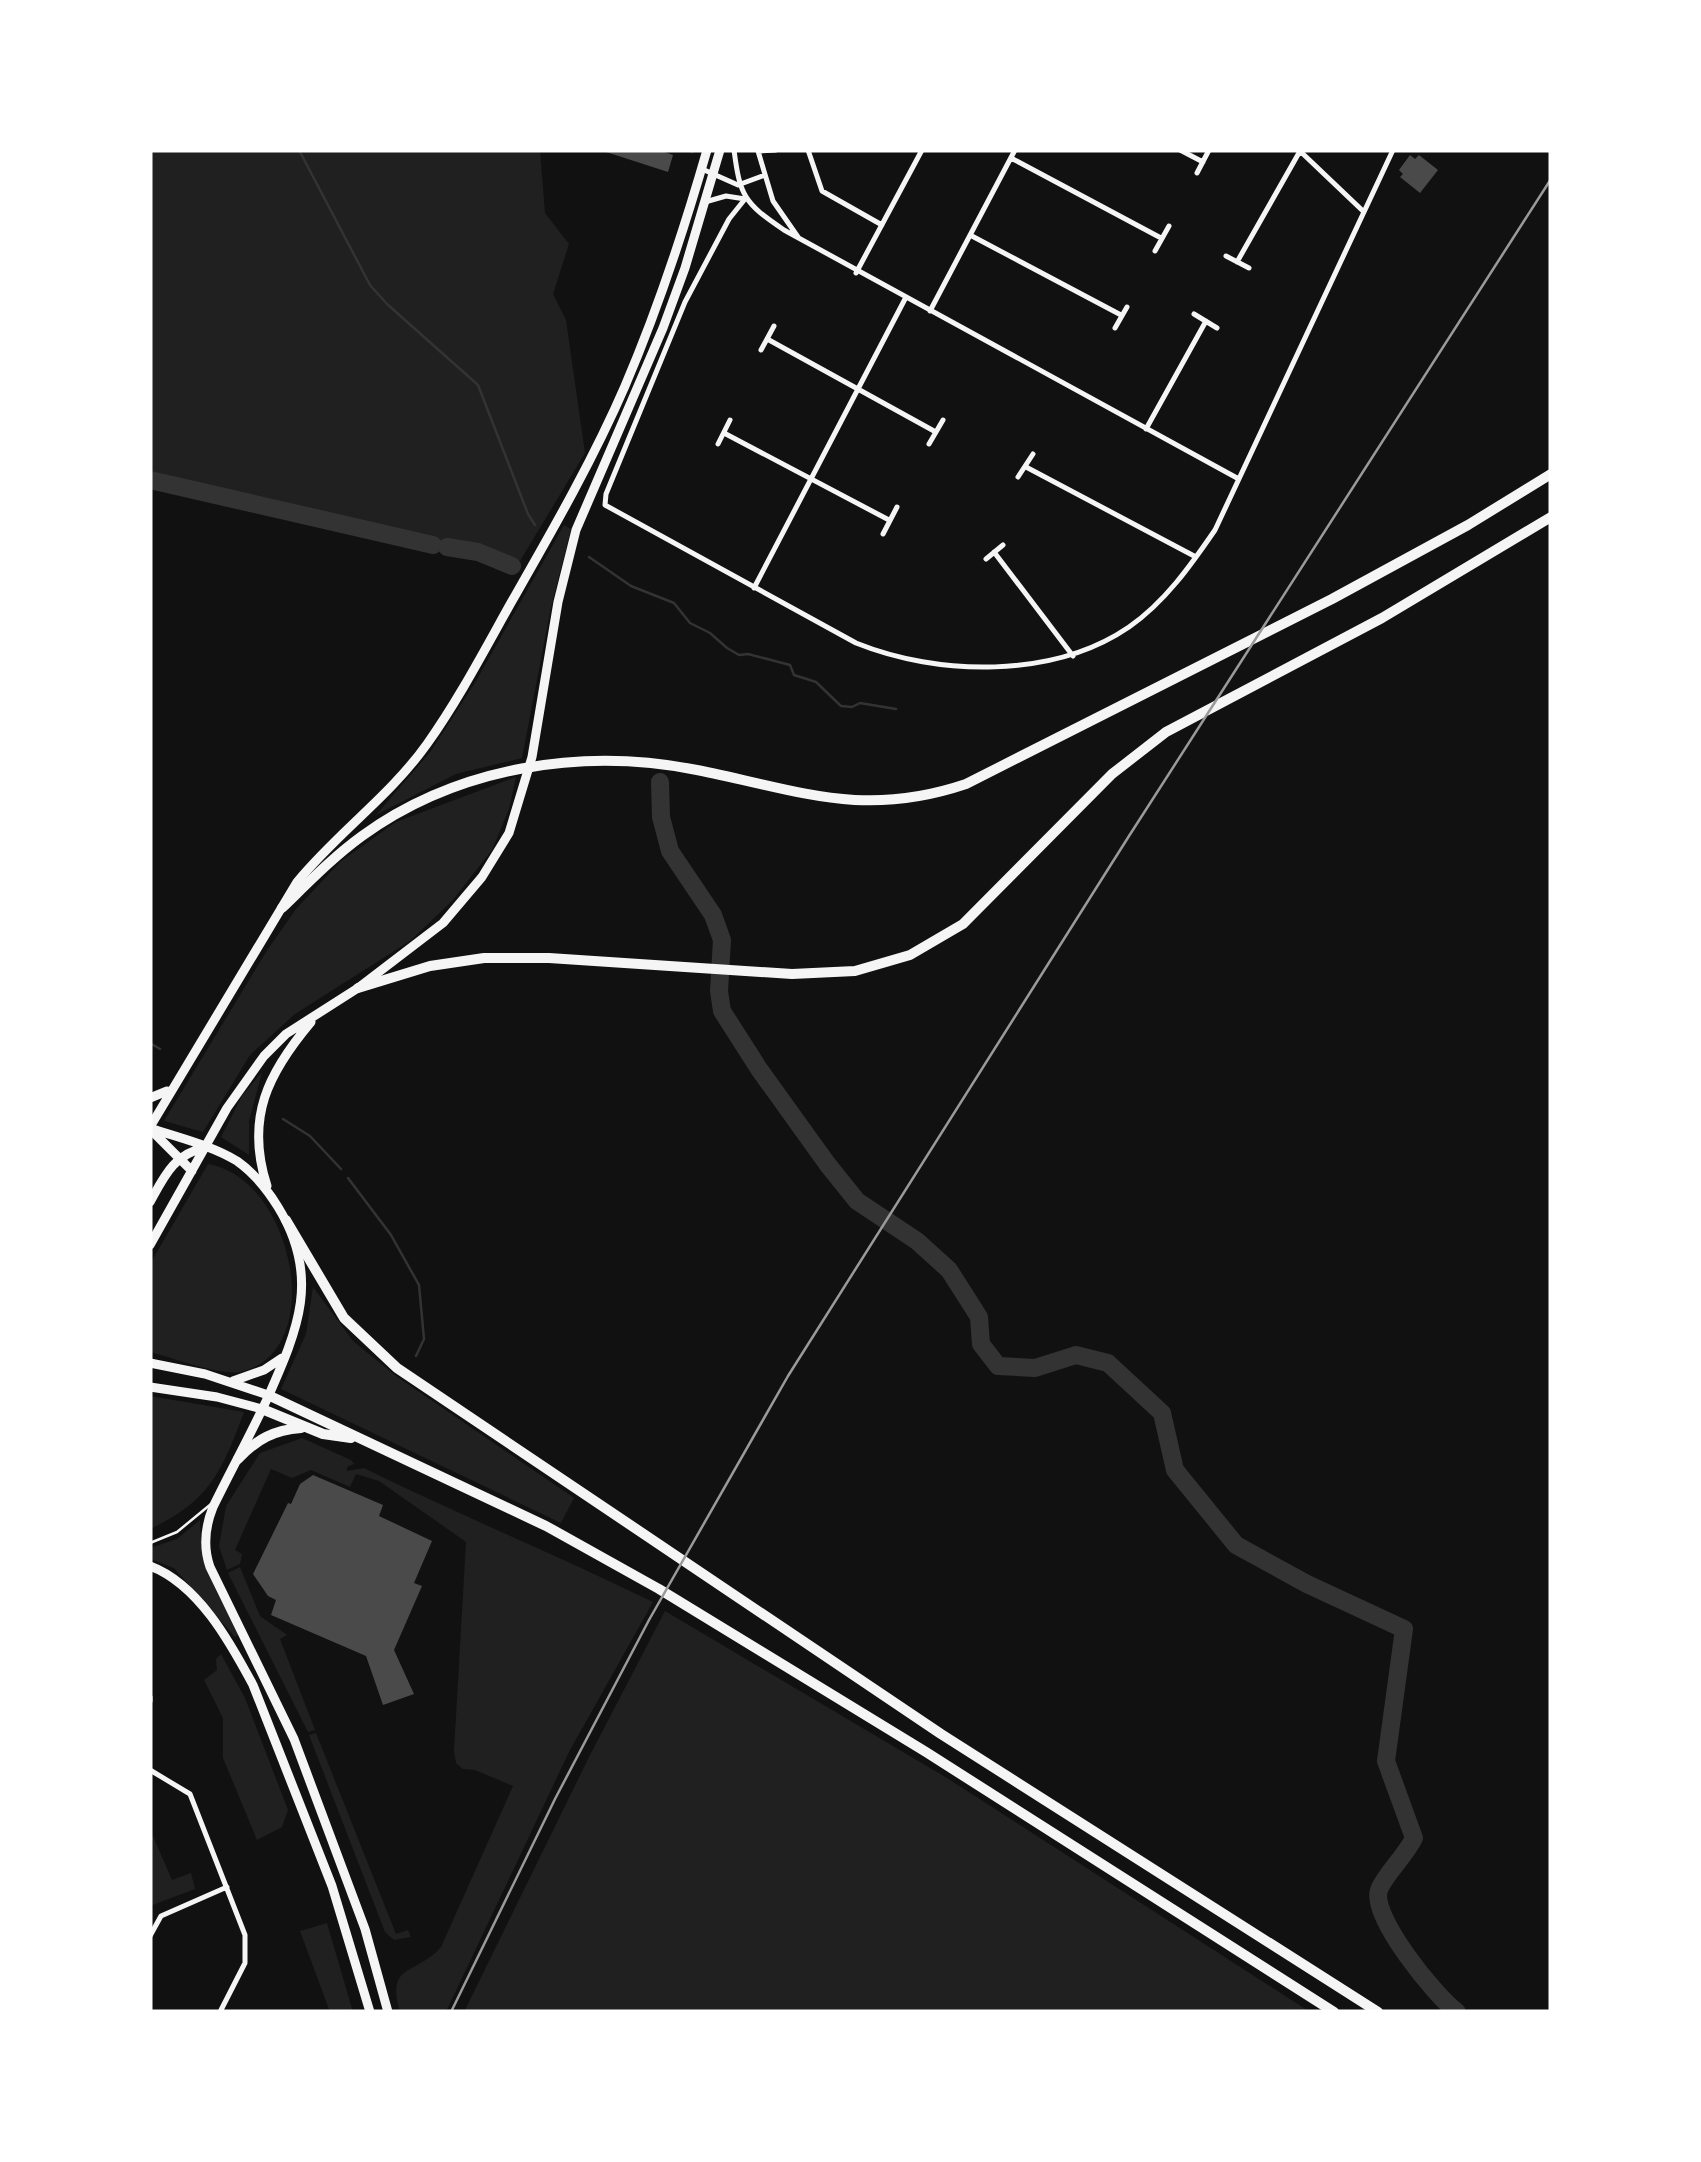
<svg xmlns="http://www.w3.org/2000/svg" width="1701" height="2162" viewBox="0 0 1701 2162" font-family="'Fira Sans Condensed',sans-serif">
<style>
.green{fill:#202020}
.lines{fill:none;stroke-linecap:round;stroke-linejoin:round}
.stream{stroke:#333;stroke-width:2.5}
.river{stroke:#333;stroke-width:18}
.building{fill:#4a4a4a}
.service{stroke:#f5f5f5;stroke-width:2.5}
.minor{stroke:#f5f5f5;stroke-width:5}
.trunk{stroke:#f5f5f5;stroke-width:9}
.motorway{stroke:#f5f5f5;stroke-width:10}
.rail{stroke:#9a9a9a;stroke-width:2.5}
</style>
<rect width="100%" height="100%" fill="#111"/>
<path class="green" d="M150,150H540L545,213L569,244L553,294L566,320L585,453L520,561L491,549L423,538L332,514L150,474Z
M564,525L571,529L551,607L522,758L456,774L376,815L431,751L476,681Z
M516,777L509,809L492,850L452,901L410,941L295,1014L250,1055L203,1132L164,1121L266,952L296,909L340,862L396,822Z
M262,1072L249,1121V1155L221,1137L242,1096Z
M208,1164C294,1178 329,1353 240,1372C220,1376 171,1357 150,1352V1264Z
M313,1287L353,1341L396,1376L574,1498L561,1523L281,1389L306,1334Z
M150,1396L244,1412C222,1471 210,1501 150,1529Z
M302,1438L351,1460L354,1464L347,1467V1471L364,1468C459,1515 557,1555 653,1602L569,1752L446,2012H400C385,1963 417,1975 441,1947L513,1786L475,1770L463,1769L456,1763L454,1751L466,1542L379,1481L356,1474L350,1487L311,1470L292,1478L271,1469L235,1550L242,1554L240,1564L227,1570L219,1546L226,1506L260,1453Z
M200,1520C200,1567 217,1594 240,1634L235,1637L174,1568L150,1559V1548L177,1539Z
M240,1567L260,1616L287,1635L280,1639L315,1730L308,1732L228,1573Z
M665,1611L947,1778L1310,2012H464L589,1757Z
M221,1654L245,1698L288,1810L282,1827L257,1840L223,1758V1718L204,1680L217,1670L216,1659Z
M316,1733L396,1934L408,1930L411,1937L394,1940L385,1932L309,1735Z
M150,1829L172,1880L191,1873L195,1889L150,1906Z
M327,1923L353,2012H330L300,1931Z"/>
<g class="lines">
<path class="stream" d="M299,150L370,285L387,304L478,385L528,514L535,525
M689,150L692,152
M589,557L631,586L674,603L690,623L710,633L727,648L739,655L748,654L790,665L794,675L816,682L841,706L852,707L860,703L896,709
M150,1043L160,1049
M283,1119L310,1136L341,1169
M348,1178L391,1235L419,1285L424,1339L416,1356"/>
<path class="river" d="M150,480L433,545
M447,547L478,552L512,566
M660,782L661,817L670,851L713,915L722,940L719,991L722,1011L759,1069L828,1165L857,1201L917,1241L949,1270L979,1317L981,1344L998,1366L1035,1368L1076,1355L1108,1363L1162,1413L1175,1470L1236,1545L1307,1584L1404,1629L1386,1761L1414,1838C1406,1855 1384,1876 1379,1890C1370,1916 1436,1997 1457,2012"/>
</g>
<path class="building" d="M600,150H659L673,155L668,172Z
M1410,155L1415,159L1419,155L1438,170L1420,193L1400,177L1403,174L1399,170Z
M313,1475L383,1505L379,1516L432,1541L414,1583L422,1586L394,1650L414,1694L383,1705L366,1656L271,1615L276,1600L268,1596L253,1574L288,1503L291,1504L300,1484Z"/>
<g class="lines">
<path class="service" d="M150,1543L177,1532L211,1504"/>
<path class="minor" d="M734,150C740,196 744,203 784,230L1237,478
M776,150L758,151L773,201L798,237
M808,150L822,191L882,225
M1180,150L1203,162
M1301,152L1364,212
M1011,158L1161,238
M702,169L738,185
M1197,173L1209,150
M738,185L765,175
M745,199L729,219L685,302L606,494L605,505L856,643C938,676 1053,679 1129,627C1165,602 1191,565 1215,530L1393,150
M705,202L726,196L745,199
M970,235L1121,315
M1155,251L1169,226
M1226,256L1249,268
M1237,262L1300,151
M856,273L922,150
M930,311L1015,150
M1194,314L1217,328
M1115,328L1127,307
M769,340L934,431
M761,350L774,326
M1146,429L1206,321
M724,433L889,520
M718,444L730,420
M929,444L943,420
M1026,467L1196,557
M1018,477L1033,454
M883,534L897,507
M994,552L1073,656
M986,559L1003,545
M754,588L905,299
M150,1697V1701
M150,1770L190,1794L245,1935V1963L220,2012
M150,1936L161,1916L227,1887"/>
<path class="trunk" d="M150,1098L167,1091
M150,1127L297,882C337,833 390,796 427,744C459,699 485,649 512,601C552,531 593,460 625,386C658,309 684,230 707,150
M150,1128C179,1138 211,1145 237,1161C254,1173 267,1189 278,1207C321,1277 298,1329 268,1397C251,1434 231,1470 213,1507C205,1527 203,1547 210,1567L294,1739L365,1929L388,2012
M152,1131L192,1171
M267,1186C245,1118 268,1073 311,1022
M150,1202C164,1177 174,1154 204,1148
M150,1245L227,1108L264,1056L286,1034L358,988L443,923L482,877L509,833L532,757L558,602L576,530L663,328L685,268L720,150
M150,1363L205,1374L268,1395
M233,1381L264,1370L282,1358
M150,1387L217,1397L262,1409
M150,1566C198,1584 230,1642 253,1685L332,1886L370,2012"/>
<path class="motorway" d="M282,908C308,883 333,857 362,836C457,767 582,747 697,770C798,790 862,819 966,784L1332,599L1468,525L1551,474
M358,988L430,966L484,958H549L792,974L855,971L910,955L963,924L1112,774L1166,732L1382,618L1551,517
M286,1220L344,1318L397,1368L941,1734L1378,2012
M268,1395L546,1526L659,1589L926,1752L1334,2012
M262,1409L323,1434L351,1438
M238,1459C257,1439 274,1430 301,1428"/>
<path class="rail" d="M451,2012L555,1799L649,1620L788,1376L1129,836L1551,179"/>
</g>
<rect width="1701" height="2162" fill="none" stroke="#ffffff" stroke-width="305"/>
</svg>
